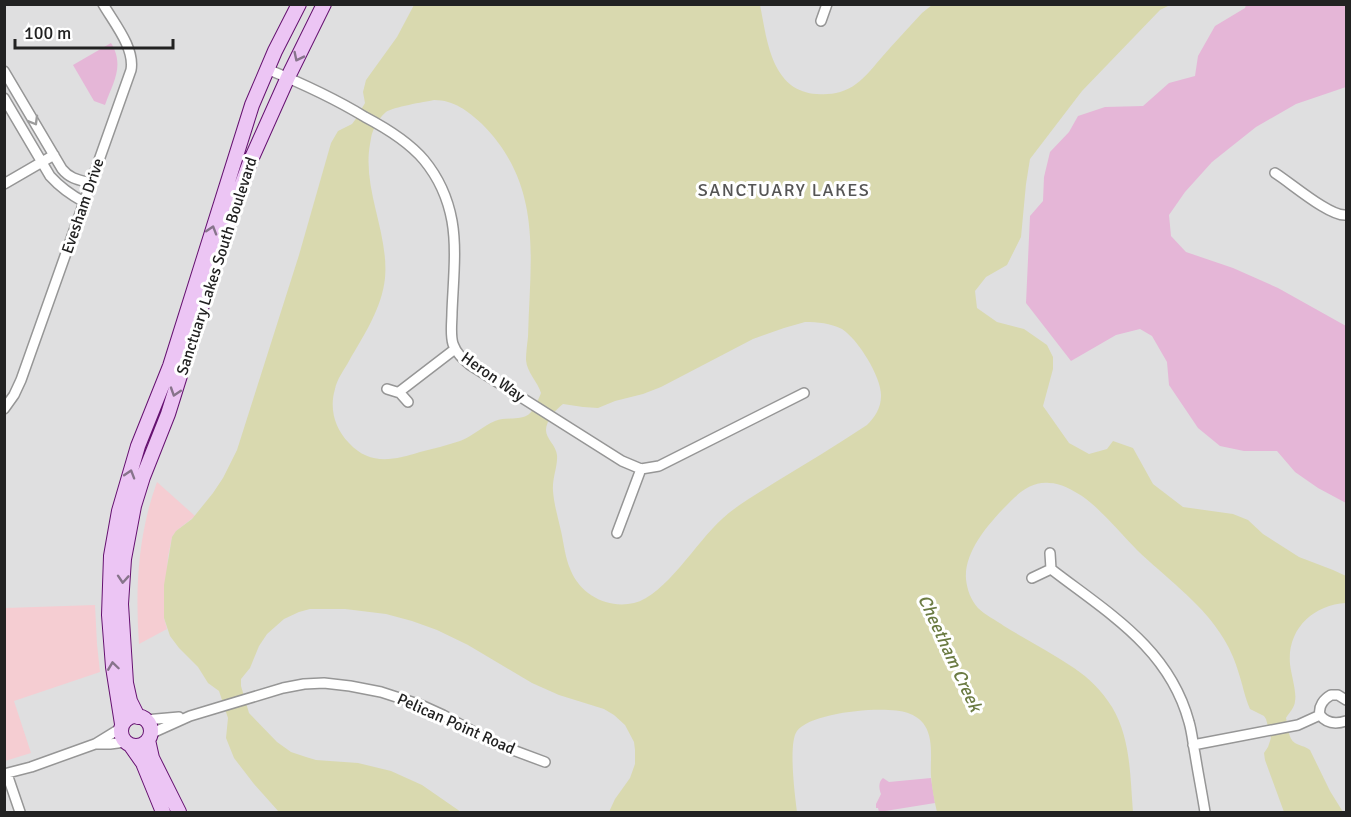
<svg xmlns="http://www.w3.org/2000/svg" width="1351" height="817" viewBox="0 0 1351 817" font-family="Signika,sans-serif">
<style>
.residential{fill:#dfdfe0}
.grass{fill:#e5b6d7}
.park{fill:#f5cdd2}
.water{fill:#d9d9af;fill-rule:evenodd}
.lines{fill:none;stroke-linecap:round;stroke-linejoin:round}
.street-casing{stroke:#969696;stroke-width:12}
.secondary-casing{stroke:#651170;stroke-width:16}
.street{stroke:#fff;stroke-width:9}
.secondary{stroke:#ecc5f4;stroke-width:14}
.oneway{stroke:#87748b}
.oneway2{stroke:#9c9c9c}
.labels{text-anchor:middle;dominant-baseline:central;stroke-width:6;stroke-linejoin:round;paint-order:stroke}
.street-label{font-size:16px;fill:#222;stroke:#fff}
.neighbourhood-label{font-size:18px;letter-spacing:1.5px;fill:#555;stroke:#fff}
.water-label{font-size:18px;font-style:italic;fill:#6b7b42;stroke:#fff}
</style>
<rect width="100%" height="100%" fill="#edeaf1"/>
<path class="residential" d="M5,5H1346V812H5Z"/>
<path class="grass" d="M1246,5H1346V87L1296,104L1256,127L1212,162L1185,192L1169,215L1171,236L1186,252L1233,268L1278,288L1346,326V503L1318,488L1295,472L1277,451H1244L1220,446L1198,428L1169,385L1167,362L1152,336L1140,329L1116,335L1071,361L1026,303L1030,216L1043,201L1044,177L1050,152L1069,132L1078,116L1105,107L1143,106L1169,83L1195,76L1198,56L1215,26L1245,8Z
M111,43C125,66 113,82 105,105L94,101L73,65Z
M883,778L889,782L931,778L935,803L879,812L878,808H876V804L881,794C879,789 878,782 883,778Z"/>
<path class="park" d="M157,482L195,516L176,531L172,537L168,557L164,618L167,629L139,644C135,589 138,534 157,482Z
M95,605L97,644L100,672L14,701L31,753L5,761V608Z"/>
<path class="water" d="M414,5H760C767,39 771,91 817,94C831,95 844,93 856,84C866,77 874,66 882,57C895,42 909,27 922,13L932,5H1170L1160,10L1082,91L1030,159L1026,184L1021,237L1007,265L986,277L975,291L977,308L997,322L1024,329L1047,345L1053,357V369L1043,406L1069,443L1089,454L1107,449L1113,441L1133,448L1153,484L1183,507L1233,514L1248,520L1263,534L1299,557L1333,570L1346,576V603C1313,605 1287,629 1290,664C1291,674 1297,693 1295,701C1295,707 1289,713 1286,718C1288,725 1288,739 1295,743C1300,746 1305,746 1310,750L1330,791L1343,812H1284L1265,760L1264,753L1268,747L1271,738L1266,719L1264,716L1250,709C1245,698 1243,686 1239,674C1235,660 1229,646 1220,633C1200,602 1164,576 1137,550C1119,532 1103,511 1082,496C1072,490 1061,483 1049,483C1030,481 1015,496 1003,509C986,527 964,553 966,579C967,590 971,600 978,608C985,615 996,620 1004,626C1027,640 1052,653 1074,668C1089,678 1102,691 1112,707C1131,739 1130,776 1133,812H937C934,800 932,788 931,776C930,761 934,740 925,726C922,720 914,715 908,713C886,705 811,712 797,731C788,743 795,796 797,812H609L615,799L630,778L635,764V750L634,742L625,725L614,715L604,709L559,695L532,683L468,645L437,630L412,621L386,614L345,609H310L299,612L284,619L267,634L259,646L250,668L241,679V686L249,713L277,742L291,752L306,757L316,760L358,763L391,771L422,785L461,812H279L254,784L234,758L226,738L228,718L219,691L208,683L198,667L179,648L170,636L164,618V585L172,537L176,531L192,519L213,493L223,478L237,450L299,255L331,143L338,131L352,124L355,120L365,103L363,92L366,80L397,37ZM434,100C454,100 468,111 482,124C544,186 530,258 528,337C527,345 526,353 526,360C527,373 538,382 541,393C538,400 533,413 526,416C518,420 505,417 495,421C483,426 473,436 460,441C447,445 433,449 420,452C394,460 370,466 349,443C335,429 329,409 335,389C337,379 344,370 349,361C364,335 382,308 385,278C389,233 362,189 370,144C371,140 371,135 373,131C375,125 381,116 386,112C393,107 424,102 434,100ZM805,322C818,322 830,323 842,329C858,339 882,378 881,396C881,408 875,417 867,425C837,445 805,464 774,483C757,494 737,505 722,519C697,541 665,596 634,603C608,609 581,595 571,571C565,558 564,544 561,531C558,518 554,504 553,491C552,478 558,466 557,455C556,445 546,439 546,430C546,421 556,409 563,404L583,407L598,408L615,401L643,394L661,387L753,339L784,328Z"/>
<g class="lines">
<g class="street-casing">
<path id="street" d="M821,21L827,4
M267,69C301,83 334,98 365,117C386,128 408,141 424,160C438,177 448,199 452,221C457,249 453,284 452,312C452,323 450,334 453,344C456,353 463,359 470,365L622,461L641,469L659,466L804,393
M4,71L62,169C70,179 79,180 91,183
M4,98L50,176C60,187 71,195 84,202
M1275,173C1291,183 1330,217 1346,215
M4,184L54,155
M387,389L400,393L408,402
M399,392L455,349
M4,409L14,395L21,380L131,70C135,48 114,23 103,4
M617,533L641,469
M1051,569C1108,613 1169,648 1189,722C1192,732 1193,744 1195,754C1198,773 1202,793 1205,812
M1032,578L1051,569L1050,553
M1320,715C1318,706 1324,699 1331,695H1338L1346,700
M1320,715C1327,724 1337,724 1346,721
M145,720L179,717
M150,734L190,716L283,688L304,684L324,683L350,686L381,692L421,705L443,715L494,743L545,762
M95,744H110L125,742
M1193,745L1298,725L1320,715
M4,774L31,767L95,744L121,728
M7,774L20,812"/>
</g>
<g class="secondary-casing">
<path id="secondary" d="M121 731a15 15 0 1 1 30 0a15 15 0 1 1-30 0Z
M138,717L130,701L126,683L121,604L124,559L134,506L143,477L168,414L228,222L250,162L288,77L324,4
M122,724L113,667L109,615L111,556L119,511L138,446L170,366L252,105L275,51L299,4
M148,740L152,758L179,812
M131,746L143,763L163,812"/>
</g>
<use href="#street" class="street"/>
<use href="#secondary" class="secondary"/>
</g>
<defs><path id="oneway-chevron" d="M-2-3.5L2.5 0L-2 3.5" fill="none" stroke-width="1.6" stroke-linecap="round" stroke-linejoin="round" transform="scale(1.5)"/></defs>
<g class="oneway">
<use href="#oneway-chevron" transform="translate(298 57) rotate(116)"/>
<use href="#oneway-chevron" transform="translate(212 230) rotate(-73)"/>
<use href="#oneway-chevron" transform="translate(175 392) rotate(108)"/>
<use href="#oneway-chevron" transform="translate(130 474) rotate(-73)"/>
<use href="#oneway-chevron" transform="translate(123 579) rotate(94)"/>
<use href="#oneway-chevron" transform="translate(113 666) rotate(-98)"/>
</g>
<use class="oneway2" href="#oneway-chevron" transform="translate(34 121) rotate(60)"/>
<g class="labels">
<g class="street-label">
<text transform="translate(83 206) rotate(-71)">Evesham Drive</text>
<text transform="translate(217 266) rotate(-72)">Sanctuary Lakes South Boulevard</text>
<text transform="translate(493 377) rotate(35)">Heron Way</text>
<text transform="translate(456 724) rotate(24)">Pelican Point Road</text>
</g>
<g class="neighbourhood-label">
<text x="784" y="190">SANCTUARY LAKES</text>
</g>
<g class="water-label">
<text transform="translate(950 653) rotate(65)">Cheetham Creek</text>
</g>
</g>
<rect width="1351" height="817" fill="none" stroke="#222222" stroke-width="12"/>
<path d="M15 39v9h158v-9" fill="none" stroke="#222222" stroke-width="3"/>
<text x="24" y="39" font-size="18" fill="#222222" stroke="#ffffff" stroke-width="4.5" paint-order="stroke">100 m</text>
</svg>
